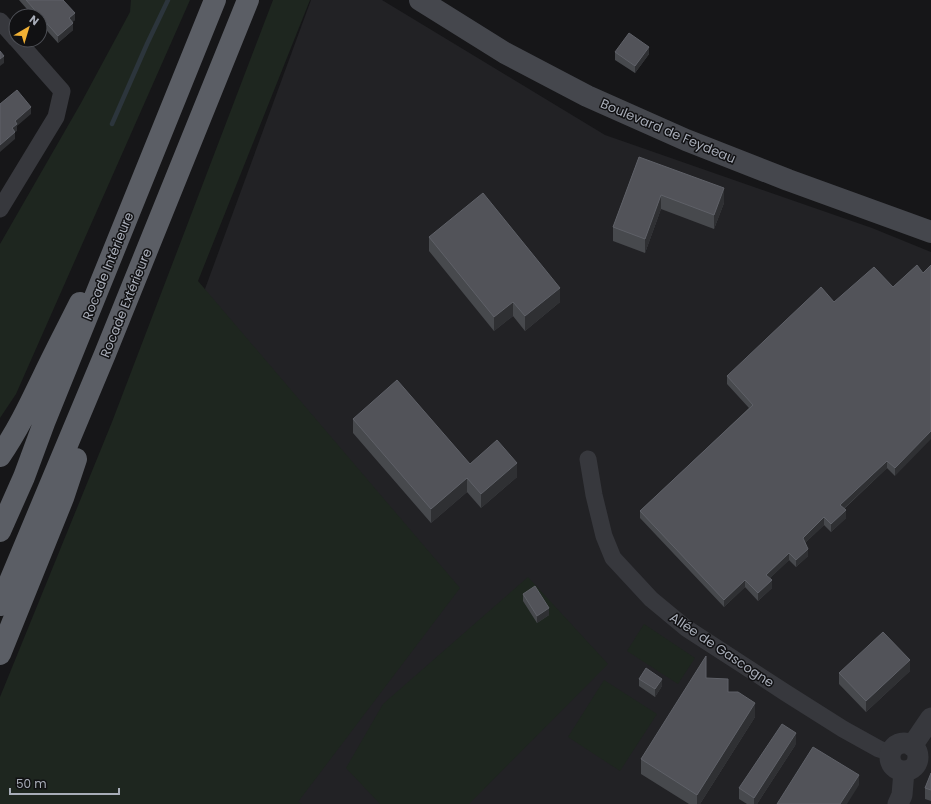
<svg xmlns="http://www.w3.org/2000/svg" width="931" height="804" viewBox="0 0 931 804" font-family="Poppins,sans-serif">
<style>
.built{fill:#222225}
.green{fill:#1e261f}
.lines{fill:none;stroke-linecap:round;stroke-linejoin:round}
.stream{stroke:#2c353c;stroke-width:4.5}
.minor{stroke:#37383d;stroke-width:17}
.tertiary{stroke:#37383d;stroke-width:21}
.secondary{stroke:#45474d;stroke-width:22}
.trunk{stroke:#5b5e65;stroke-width:22}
.wall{fill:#47494d}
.shaded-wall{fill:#2f3033}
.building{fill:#525359;stroke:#5f6168}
.labels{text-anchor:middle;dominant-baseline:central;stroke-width:3;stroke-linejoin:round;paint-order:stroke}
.street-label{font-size:13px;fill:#a8adb8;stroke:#111113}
</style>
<rect width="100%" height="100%" fill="#161618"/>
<path class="built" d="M311,0H382L605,135L872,228L931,252V804H16Z"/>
<path class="green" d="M131,0H190L16,394L0,418V244L81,103L130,12Z
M273,0H310L198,281L460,588L298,802L302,804H0V697L112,422Z
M528,577L608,664L469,804H380L346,768L383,704Z
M644,624L695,658L678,684L627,651Z
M604,680L657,714L620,771L568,737Z"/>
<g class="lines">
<path class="stream" d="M112,124L147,44L168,0"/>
<path class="minor" d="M0,21L16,39
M0,209L56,117L62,91L17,40
M588,459L594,495L604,536L613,558L651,599L686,628L786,693L843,729L879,749L891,753"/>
<path class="tertiary" d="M890 757a14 14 0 1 1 28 0a14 14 0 1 1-28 0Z
M912,746L931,718
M898,804L902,795L904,771"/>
<path class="secondary" d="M420,0L505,53L587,96L686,140L788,180L931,232"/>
<path class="trunk" d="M0,456C18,430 31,402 44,375C56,350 68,327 80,303
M0,531L24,477L44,423L215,0
M0,605L105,354L248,0
M0,654L63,498L76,459"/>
</g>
<path class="wall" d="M19,0H63L75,20L72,22L73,30L58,43L40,23V16H33Z
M615,52L649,54L635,73L615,60Z
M639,157L724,203L714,229L661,209L645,253L613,241V227Z
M429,237L560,302L525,331L513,316L494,331L429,251Z
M917,265L895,476L887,468L844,509L846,518L831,532L824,525L805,543L808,556L796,567L789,560L770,578L772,588L758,601L745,587L724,607L640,518V511L749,408L727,384V376L834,302L893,287Z
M353,419L470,464L517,477L481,508L467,492L431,523L353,433Z
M523,594L549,615L537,623L523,601Z
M910,671L866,712L839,684V673Z
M706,678L728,692L755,717L700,804H689L641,774V759Z
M639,679L662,686L655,697L639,686Z
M796,744L757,804H747L739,799V788Z
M931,773V801L925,799V788Z"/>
<path class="shaded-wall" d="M75,13V20L69,25V18Z
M73,23V30L58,43V36Z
M649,47V54L635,73V66Z
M4,56V63L0,66V59Z
M31,107V114L17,126V131L15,132V139L0,152V145L12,128L15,121Z
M724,188V203L714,229V215Z
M661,195V209L645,253V239Z
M560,288V302L525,331V316Z
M513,302V316L494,331V317Z
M931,431V439L895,476V468Z
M887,461V468L840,512V505Z
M517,463V477L481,508V494Z
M467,478V492L431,523V509Z
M846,510V518L831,532V524Z
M824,517V525L803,545V538Z
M808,549V556L796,567V560Z
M789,553V560L766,582V575Z
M745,580V587L724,607V600Z
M772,580V588L758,601V593Z
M549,608V615L537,623V616Z
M910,660V671L866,712V701Z
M662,679V686L655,697V689Z
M755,703V717L700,804H697V795Z
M796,733V744L757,804H754V798Z
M859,775V785L847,804H840Z"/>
<path class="building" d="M26,0H63L75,13L69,18L73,23L58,36Z
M629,33L649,47L635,66L615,52Z
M0,51L4,56L0,59Z
M17,90L31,107L15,121L17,124L12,128L15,132L0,145V104Z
M639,157L724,188L714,215L661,195L645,239L613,227Z
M483,193L560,288L525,316L513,302L494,317L429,237Z
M917,265L923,273L931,265V431L895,468L887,461L840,505L846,510L831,524L824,517L803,538L808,549L796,560L789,553L766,575L772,580L758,593L745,580L724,600L640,511L753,405L727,376L821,287L834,302L874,267L893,287Z
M397,380L470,464L497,440L517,463L481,494L467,478L431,509L353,419Z
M535,586L549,608L537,616L523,594Z
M883,632L910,660L866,701L839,673Z
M706,656V678L728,679V692H738L755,703L697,795L641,759Z
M646,668L662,679L655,689L639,679Z
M782,724L796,733L754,798L739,788Z
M813,747L859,775L840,804H777Z
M931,773V790L925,788Z"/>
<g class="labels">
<g class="street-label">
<text transform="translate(668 131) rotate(23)">Boulevard de Feydeau</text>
<text transform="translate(108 266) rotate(-68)">Rocade Intérieure</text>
<text transform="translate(126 303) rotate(-68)">Rocade Extérieure</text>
<text transform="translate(722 650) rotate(34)">Allée de Gascogne</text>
</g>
</g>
<g transform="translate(28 28) rotate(38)"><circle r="19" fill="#111113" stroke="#4d4f55"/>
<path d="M0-3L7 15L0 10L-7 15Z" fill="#f2b134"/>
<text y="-6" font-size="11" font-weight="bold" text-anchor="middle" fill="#a8adb8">N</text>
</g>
<path d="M10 788v6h109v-6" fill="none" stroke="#a8adb8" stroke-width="2"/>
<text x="16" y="788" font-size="12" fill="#a8adb8" stroke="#111113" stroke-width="3" paint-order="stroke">50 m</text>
</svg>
